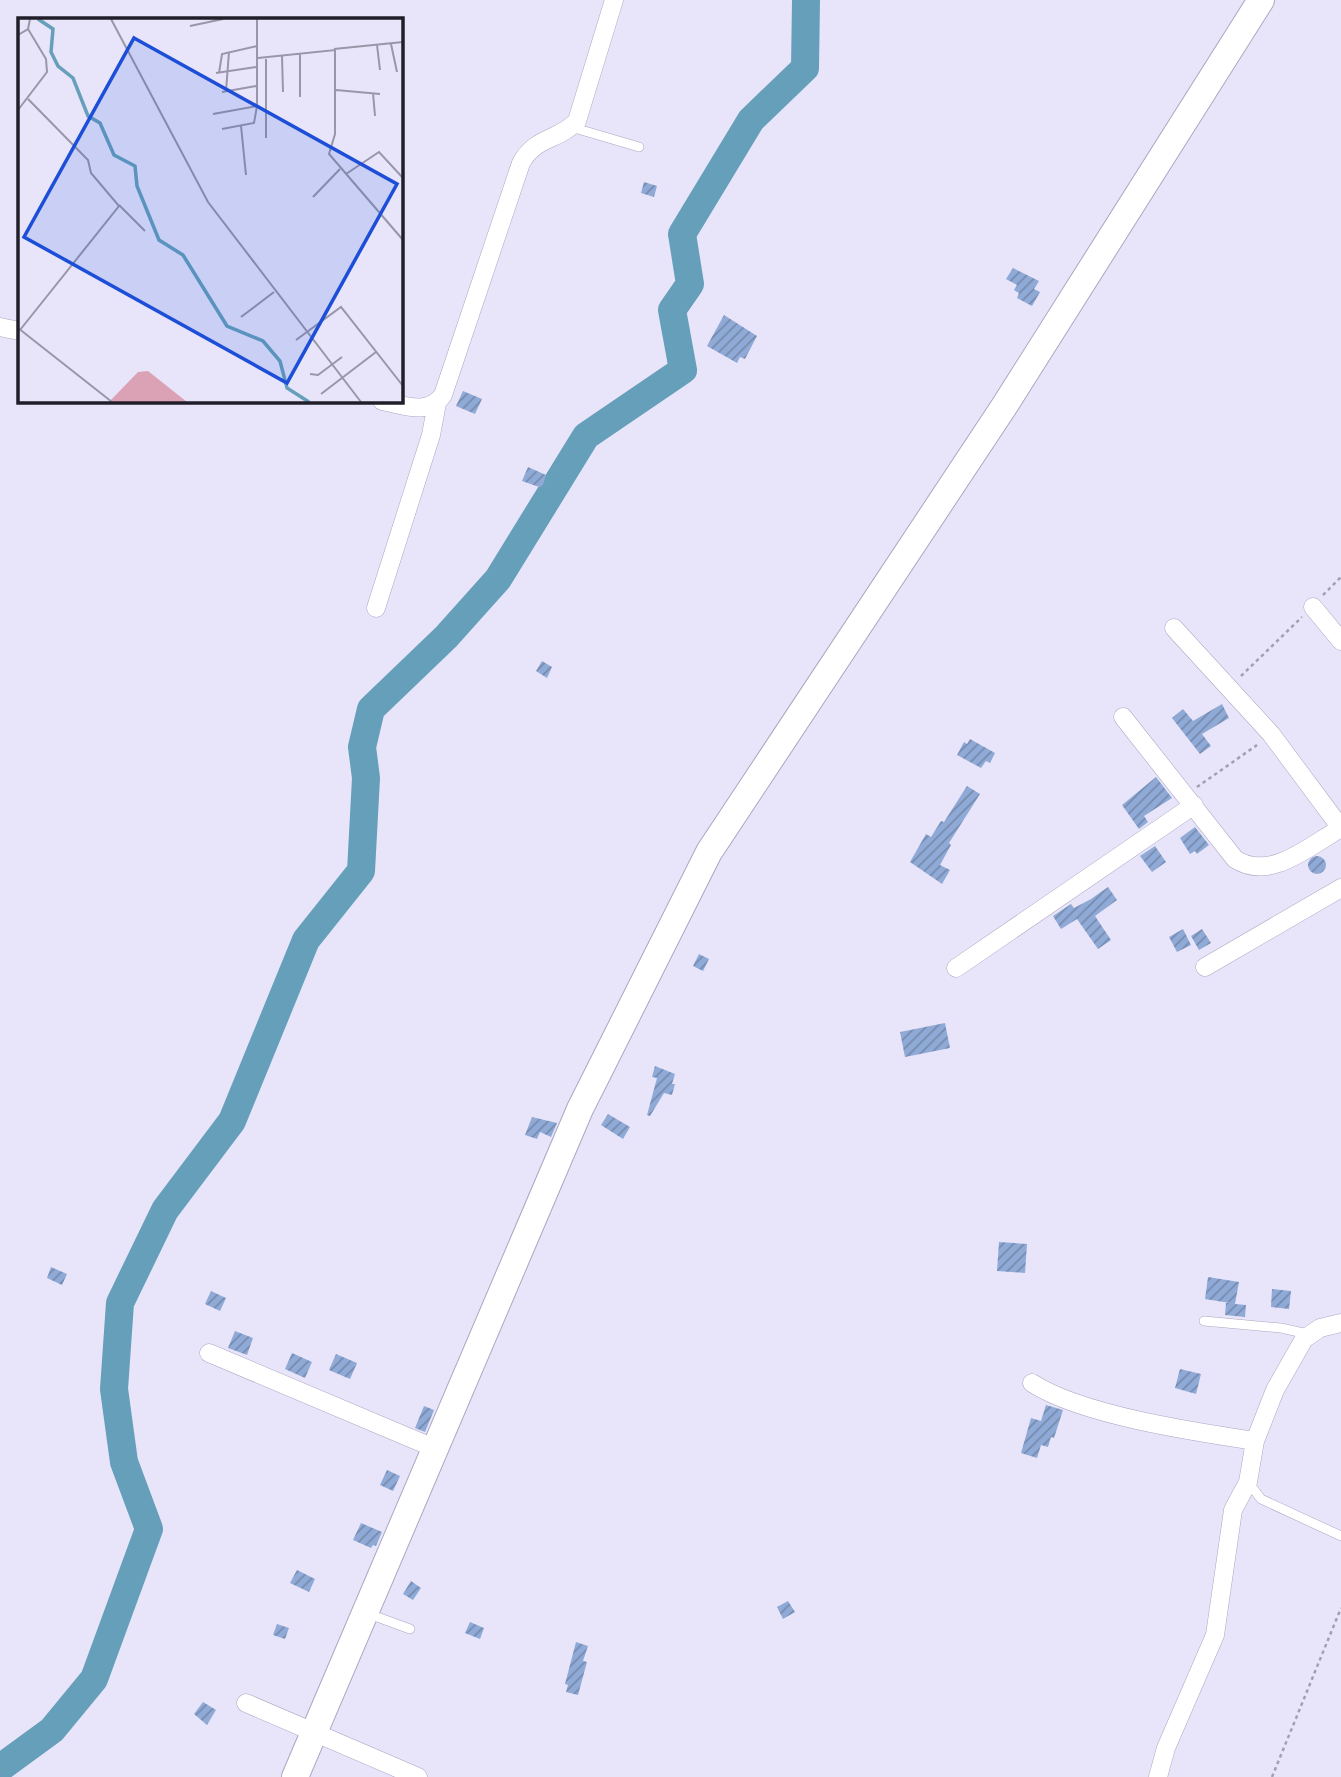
<svg xmlns="http://www.w3.org/2000/svg" width="1341" height="1777" viewBox="0 0 1341 1777" font-family="'Golos Text',sans-serif">
<style>
.lines{fill:none;stroke-linecap:round;stroke-linejoin:round}
.river{stroke:#669fb9;stroke-width:28}
.building{fill:url(#building-hatch)}
.lane-casing{stroke:#aaa6c0;stroke-width:10}
.street-casing{stroke:#aaa6c0;stroke-width:19}
.secondary-casing{stroke:#aaa6c0;stroke-width:28}
.path{stroke:#a19fb1;stroke-width:2.5;stroke-dasharray:3.5 3.5;stroke-linecap:butt}
.lane{stroke:#fff;stroke-width:9}
.street{stroke:#fff;stroke-width:18}
.secondary{stroke:#fff;stroke-width:26}
.inset-river{fill:none;stroke:#669fb9;stroke-width:3.5}
.inset-road{fill:none;stroke:#9896a7;stroke-width:2}
.view{fill:#1d4ed8;fill-opacity:0.15;stroke:#1d4ed8;stroke-width:3.5}
.inset-edge{fill:none;stroke:#201f29;stroke-width:3.5}
</style>
<defs>
<pattern id="building-hatch" width="6" height="6" patternUnits="userSpaceOnUse" patternTransform="scale(1.75)"><rect width="6" height="6" fill="#90aad7"/><path d="M-1 1l2-2M0 6l6-6M5 7l2-2" fill="none" stroke="#758aae"/></pattern>
</defs>
<rect width="100%" height="100%" fill="#e8e5fb"/>
<g class="lines">
<path class="river" d="M0,1768L52,1730L94,1679L149,1529L124,1462L114,1389L120,1303L165,1210L232,1121L306,940L361,871L366,778L362,747L371,709L446,637L498,579L586,436L683,370L672,310L690,284L682,234L751,120L805,68L806,0"/>
</g>
<path class="building" d="M644,182L657,186L654,197L641,193Z
M1013,268L1039,281L1034,289L1040,292L1032,306L1017,298L1019,293L1014,290L1017,285L1006,279Z
M724,315L757,336L745,359L740,357L737,363L707,346Z
M463,391L482,399L475,414L456,406Z
M528,467L546,475L542,488L522,481Z
M542,661L552,667L547,678L536,671Z
M1222,704L1229,718L1202,734L1211,746L1200,754L1172,718L1183,709L1193,721Z
M970,739L995,753L990,763L986,761L981,768L957,755L964,742L967,744Z
M1156,777L1172,798L1144,816L1148,822L1139,829L1122,805Z
M967,786L980,794L949,843L951,845L940,865L950,870L942,884L910,862L926,834L931,837L941,821L944,822Z
M1195,827L1209,845L1197,854L1195,851L1190,854L1180,838Z
M1155,846L1166,862L1152,872L1140,856Z
M1308 865a9 9 0 1 1 18 0a9 9 0 1 1-18 0Z
M1108,887L1117,900L1095,916L1111,940L1098,949L1077,919L1061,929L1053,916L1071,904L1074,908L1091,899Z
M1183,929L1191,945L1177,952L1169,937Z
M1202,929L1211,943L1199,950L1191,936Z
M699,954L709,959L703,971L693,966Z
M945,1023L950,1048L905,1057L900,1032Z
M655,1066L675,1074L672,1084H675L672,1095L664,1093L650,1116L647,1115L657,1078L652,1077Z
M608,1114L630,1127L623,1139L601,1125Z
M532,1117L557,1123L551,1137L540,1132L537,1139L525,1135Z
M999,1242L1027,1244L1025,1273L997,1271Z
M51,1267L67,1274L62,1285L47,1278Z
M1208,1277L1239,1282L1235,1304L1246,1305L1245,1317L1225,1315L1226,1303H1230L1205,1299Z
M1272,1289L1291,1291L1289,1309L1271,1307Z
M211,1291L226,1298L220,1311L205,1304Z
M235,1331L253,1338L247,1355L228,1348Z
M292,1353L312,1362L305,1378L285,1369Z
M336,1354L357,1363L350,1379L329,1370Z
M1180,1369L1201,1374L1196,1394L1175,1388Z
M1046,1405L1063,1410L1054,1438L1051,1437L1048,1447L1041,1445L1037,1458L1021,1453L1031,1418L1041,1421Z
M424,1406L434,1410L425,1432L415,1428Z
M387,1470L400,1476L393,1491L380,1485Z
M361,1523L382,1532L376,1546L373,1545L371,1548L353,1540Z
M297,1570L315,1579L309,1592L290,1583Z
M411,1581L421,1588L413,1600L403,1594Z
M788,1601L795,1612L783,1619L777,1607Z
M470,1622L484,1628L480,1639L465,1633Z
M277,1624L289,1628L285,1639L273,1635Z
M576,1642L588,1646L583,1661L587,1662L578,1695L566,1692L568,1685L565,1684Z
M203,1702L216,1710L207,1725L194,1714Z"/>
<g class="lines">
<g class="lane-casing">
<path id="lane" d="M571,127L639,147
M1204,1321L1281,1328L1308,1334
M1248,1482L1261,1499L1341,1536
M369,1614L410,1629"/>
</g>
<g class="street-casing">
<path id="street" d="M0,327L19,331
M382,401C403,405 428,416 443,395L521,163C536,136 558,141 577,121L614,0
M1313,607L1341,641
M376,608L431,435L437,403
M1123,717L1235,859C1270,882 1309,846 1341,828L1271,734L1174,628
M1205,967L1341,888
M956,968L1194,805
M209,1353L434,1448
M1032,1383C1081,1415 1195,1432 1255,1441
M246,1703L418,1777
M1158,1777L1166,1748L1215,1635L1233,1510L1248,1482L1255,1441L1275,1390L1304,1339L1320,1328L1341,1323"/>
</g>
<g class="secondary-casing">
<path id="secondary" d="M295,1777L580,1109L709,852L1005,405L1261,0"/>
</g>
<path class="path" d="M1323,595L1341,577
M1241,676L1302,617
M1197,787L1257,745
M1272,1777L1341,1608"/>
<use href="#lane" class="lane"/>
<use href="#street" class="street"/>
<use href="#secondary" class="secondary"/>
</g>
<g transform="translate(18 18)">
<rect width="385" height="385" fill="#e8e5fb"/>
<path d="M130,353L169,384H91L120,354Z" fill="#dba2b5"/>
<path class="inset-river" d="M20,1L35,11L33,34L40,48L55,60L70,98L82,105L96,137L117,148L119,168L141,222L165,237L209,308L245,323L262,343L269,370L291,384"/>
<path class="inset-road" d="M93,1L190,184L343,384M172,8L205,1M0,17L10,11L12,1M373,26L379,54M359,27L362,52M316,31L385,24M264,38L265,74M240,40L317,32V116L311,136L385,222M248,41V120M198,55L238,49M201,55L204,36L239,28M318,72L362,76M208,73L211,34M204,74L238,68M355,75L357,98M282,79V36M239,88V1M0,92L29,54L28,41L10,11M195,96L239,88L236,105L204,111M223,108L228,157M328,156L361,134L385,160M295,179L322,151M101,187L127,213M223,299L256,274M0,310L94,384M2,312L101,188L73,155L70,142L10,81M278,322L323,289L385,368M292,356L300,357L324,339M303,376L358,334"/>
<path class="view" d="M116,20L379,166L269,365L6,219Z"/>
<rect width="385" height="385" class="inset-edge"/>
</g>
</svg>
